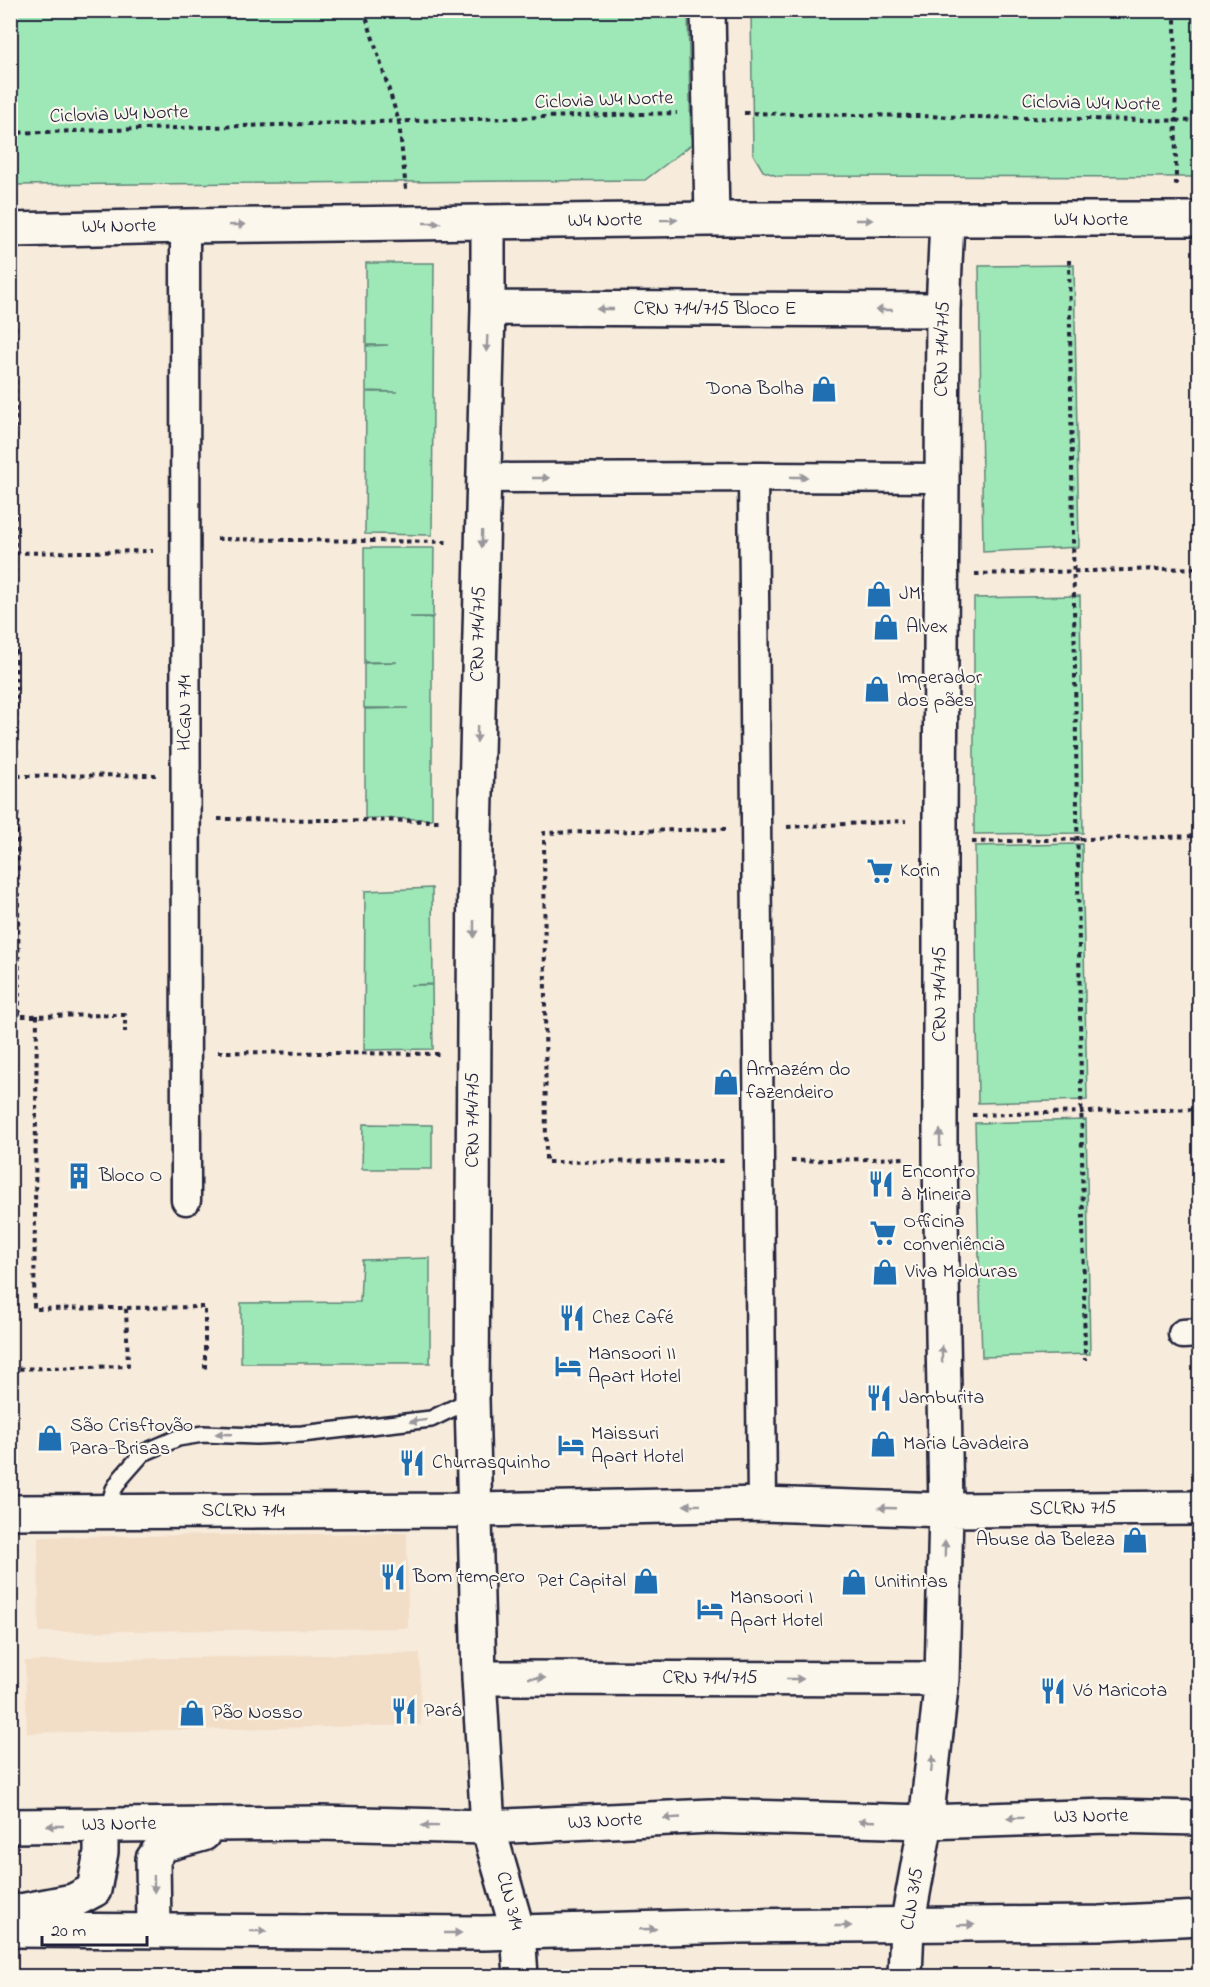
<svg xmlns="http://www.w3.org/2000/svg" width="1210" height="1987" viewBox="0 0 1210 1987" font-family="'Indie Flower',sans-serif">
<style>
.built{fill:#f2ddc7}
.green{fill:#9ee8b7;stroke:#608579;stroke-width:1.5}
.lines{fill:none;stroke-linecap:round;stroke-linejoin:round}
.lane-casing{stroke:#22223b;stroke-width:20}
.street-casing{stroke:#22223b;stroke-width:33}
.secondary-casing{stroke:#22223b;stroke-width:38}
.primary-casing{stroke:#22223b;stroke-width:38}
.path{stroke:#22223b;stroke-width:4;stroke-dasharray:4.5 4.5;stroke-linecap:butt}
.lane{stroke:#fbf7ec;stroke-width:15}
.street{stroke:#fbf7ec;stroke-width:28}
.secondary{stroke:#fbf7ec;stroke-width:33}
.primary{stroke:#fbf7ec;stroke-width:33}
.oneway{fill:#99979c}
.labels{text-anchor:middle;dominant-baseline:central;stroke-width:4.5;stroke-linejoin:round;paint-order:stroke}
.street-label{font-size:20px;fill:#22223b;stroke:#fbf7ec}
.poi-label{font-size:20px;fill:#22223b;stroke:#fbf7ec;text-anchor:start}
</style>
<rect width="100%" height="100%" fill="#f7ebdb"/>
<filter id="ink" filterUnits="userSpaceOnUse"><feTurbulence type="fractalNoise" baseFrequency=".0167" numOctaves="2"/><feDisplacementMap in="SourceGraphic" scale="12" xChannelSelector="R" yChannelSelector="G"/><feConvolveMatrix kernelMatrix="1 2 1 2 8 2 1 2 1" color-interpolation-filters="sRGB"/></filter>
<g filter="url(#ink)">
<path class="built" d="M407,1533L408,1628L39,1632L38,1537Z
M420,1653L421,1725L27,1733L25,1661Z"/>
<path class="green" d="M10,11H688L691,145L645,180L11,185Z
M751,11H1199V177L777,176L763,171L753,154Z
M366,263H434L432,535L365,534L366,392H397L366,391V346L388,345H366Z
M1074,265L1079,547L983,552L979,266Z
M364,548H434L433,617H410L432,618V819L365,818V709L408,708H364V663L397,662H364Z
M1080,596L1083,833L974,834V598Z
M1082,844L1087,1100L978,1103L975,846Z
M432,888L433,984L410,985H432L433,1049L364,1050L365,891Z
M1086,1120L1090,1354L982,1357L975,1123Z
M363,1124L432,1125V1169H362Z
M430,1258V1363H241V1303L360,1302L362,1260Z"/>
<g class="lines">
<g class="lane-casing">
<path id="lane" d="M107,1512L114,1489L121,1478L143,1453L178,1438L203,1434L256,1436L302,1434L431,1419L472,1399"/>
</g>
<g class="street-casing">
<path id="street" d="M185,226L186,1200
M753,477L762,1504
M483,478L753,477L942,478
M1183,1334L1200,1333"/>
</g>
<g class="secondary-casing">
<path id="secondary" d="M708,10L712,219
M488,223V308L475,836L472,1399L479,1678L488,1827L518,1932L521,1976
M10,230L185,226L712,219H1200
M488,308L943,310
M10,1512L476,1510L762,1504L946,1510L1200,1508
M479,1678L942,1679
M905,1976L907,1926L926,1822L942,1679L946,1510L940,1157V820L943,310L947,220"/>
</g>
<g class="primary-casing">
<path id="primary" d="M10,1826L318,1823L488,1827L710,1816L926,1822L1107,1816L1200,1818
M10,1913L73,1901L94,1890L101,1852V1826
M10,1930L484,1933L737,1926L1099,1923L1200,1918
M154,1930L153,1859L163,1845L203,1834"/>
</g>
<path class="path" d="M364,10L399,122L406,190
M1175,10L1176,187
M744,113L1200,121
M10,133L677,113
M1069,260L1085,1360
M16,263L15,553L19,1016L125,1015V1032
M217,539L448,542
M15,553L153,551
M975,574L1200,568
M17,776L156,775
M218,819L441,821
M787,827L906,821
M726,829L544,833L546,1162L727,1161
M972,842L1200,836
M37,1015L34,1309L205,1307V1370
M218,1052L442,1054
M972,1115L1200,1109
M791,1161L907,1158
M10,1369L128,1366L126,1308"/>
<use href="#lane" class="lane"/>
<use href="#street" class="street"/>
<use href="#secondary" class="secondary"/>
<use href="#primary" class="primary"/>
</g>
<defs><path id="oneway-solid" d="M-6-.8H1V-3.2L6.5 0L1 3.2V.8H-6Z" transform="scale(1.5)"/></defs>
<g class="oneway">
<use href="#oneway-solid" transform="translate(669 220) rotate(-1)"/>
<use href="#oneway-solid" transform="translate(864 220)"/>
<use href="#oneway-solid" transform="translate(432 223)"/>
<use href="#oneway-solid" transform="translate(237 225) rotate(-1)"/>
<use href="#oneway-solid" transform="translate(605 309) rotate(-180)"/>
<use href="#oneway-solid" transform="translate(884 310) rotate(-180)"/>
<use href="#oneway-solid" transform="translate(487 344) rotate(92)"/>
<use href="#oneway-solid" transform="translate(799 477)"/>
<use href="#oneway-solid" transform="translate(541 478)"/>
<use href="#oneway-solid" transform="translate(482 539) rotate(91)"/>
<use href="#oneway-solid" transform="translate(477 734) rotate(91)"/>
<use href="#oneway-solid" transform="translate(474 929) rotate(90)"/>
<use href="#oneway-solid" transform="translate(940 1138) rotate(-90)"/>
<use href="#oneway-solid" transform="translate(942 1354) rotate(-91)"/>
<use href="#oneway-solid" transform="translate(418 1421) rotate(173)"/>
<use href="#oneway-solid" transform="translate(224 1434) rotate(-178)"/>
<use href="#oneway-solid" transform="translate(692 1505) rotate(179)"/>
<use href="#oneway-solid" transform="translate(887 1508) rotate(-178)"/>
<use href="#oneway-solid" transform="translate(945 1549) rotate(-89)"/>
<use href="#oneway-solid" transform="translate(537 1678)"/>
<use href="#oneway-solid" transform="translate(795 1679)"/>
<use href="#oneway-solid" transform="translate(932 1764) rotate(-84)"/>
<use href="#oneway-solid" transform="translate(672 1818) rotate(177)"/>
<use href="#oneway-solid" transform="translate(1015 1818) rotate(179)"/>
<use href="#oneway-solid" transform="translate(867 1821) rotate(-178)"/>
<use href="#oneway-solid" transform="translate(55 1826) rotate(180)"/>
<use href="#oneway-solid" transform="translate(430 1826) rotate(-179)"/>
<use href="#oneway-solid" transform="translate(154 1884) rotate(89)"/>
<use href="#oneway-solid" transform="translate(966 1925) rotate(-1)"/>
<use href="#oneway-solid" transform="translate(843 1926)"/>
<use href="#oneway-solid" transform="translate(648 1929) rotate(-2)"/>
<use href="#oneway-solid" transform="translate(258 1931)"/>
<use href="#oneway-solid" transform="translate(453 1933)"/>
</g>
</g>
<defs>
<g id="shop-bare" transform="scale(2.07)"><path d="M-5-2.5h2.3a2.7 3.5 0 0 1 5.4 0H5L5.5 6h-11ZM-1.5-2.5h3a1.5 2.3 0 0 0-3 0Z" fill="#1f6fb2" stroke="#fbf7ec" stroke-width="2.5" paint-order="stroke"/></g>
<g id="supermarket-bare" transform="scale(2.07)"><path d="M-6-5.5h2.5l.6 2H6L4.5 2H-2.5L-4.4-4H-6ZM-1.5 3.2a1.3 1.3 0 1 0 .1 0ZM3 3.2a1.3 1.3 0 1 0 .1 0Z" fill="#1f6fb2" stroke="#fbf7ec" stroke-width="2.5" paint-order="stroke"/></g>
<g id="building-bare" transform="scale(2.07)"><path d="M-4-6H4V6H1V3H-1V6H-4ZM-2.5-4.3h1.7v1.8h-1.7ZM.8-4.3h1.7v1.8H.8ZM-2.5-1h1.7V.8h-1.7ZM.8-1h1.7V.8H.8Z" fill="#1f6fb2" stroke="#fbf7ec" stroke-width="2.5" paint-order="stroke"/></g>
<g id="restaurant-bare" transform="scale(2.07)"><path d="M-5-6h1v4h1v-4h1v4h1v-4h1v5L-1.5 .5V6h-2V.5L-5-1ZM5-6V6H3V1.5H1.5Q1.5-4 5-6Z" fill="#1f6fb2" stroke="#fbf7ec" stroke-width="2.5" paint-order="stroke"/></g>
<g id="hotel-bare" transform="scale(2.07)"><path d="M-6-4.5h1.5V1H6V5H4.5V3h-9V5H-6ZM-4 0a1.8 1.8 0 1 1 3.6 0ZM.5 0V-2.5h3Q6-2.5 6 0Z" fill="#1f6fb2" stroke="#fbf7ec" stroke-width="2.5" paint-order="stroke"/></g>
</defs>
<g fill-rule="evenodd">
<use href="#shop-bare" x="824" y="389"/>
<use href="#shop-bare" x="879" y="594"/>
<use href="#shop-bare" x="886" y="627"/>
<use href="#shop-bare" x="877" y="689"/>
<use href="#supermarket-bare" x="880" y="871"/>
<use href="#shop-bare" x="726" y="1082"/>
<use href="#building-bare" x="79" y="1176"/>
<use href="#restaurant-bare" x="881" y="1184"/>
<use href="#supermarket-bare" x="883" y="1233"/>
<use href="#shop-bare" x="885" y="1272"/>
<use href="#restaurant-bare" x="572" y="1318"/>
<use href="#hotel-bare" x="568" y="1366"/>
<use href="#restaurant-bare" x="879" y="1398"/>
<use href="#shop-bare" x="50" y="1438"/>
<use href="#shop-bare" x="883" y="1444"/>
<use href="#hotel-bare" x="571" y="1445"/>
<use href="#restaurant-bare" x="412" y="1463"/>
<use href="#shop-bare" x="1135" y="1540"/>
<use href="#restaurant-bare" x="393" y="1577"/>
<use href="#shop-bare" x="646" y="1581"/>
<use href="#shop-bare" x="854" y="1582"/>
<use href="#hotel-bare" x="710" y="1609"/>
<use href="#restaurant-bare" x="1053" y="1691"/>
<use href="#restaurant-bare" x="404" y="1711"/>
<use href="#shop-bare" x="192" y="1713"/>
</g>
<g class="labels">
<g class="street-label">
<text transform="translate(604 101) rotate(-2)">Ciclovia W4 Norte</text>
<text transform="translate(1091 104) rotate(1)">Ciclovia W4 Norte</text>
<text transform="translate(119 115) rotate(-2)">Ciclovia W4 Norte</text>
<text x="1091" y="220">W4 Norte</text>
<text transform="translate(605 221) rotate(-1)">W4 Norte</text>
<text transform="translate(119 227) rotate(-1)">W4 Norte</text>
<text x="715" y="309">CRN 714/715 Bloco E</text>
<text transform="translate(943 349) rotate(-89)">CRN 714/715</text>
<text transform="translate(479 634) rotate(-89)">CRN 714/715</text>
<text transform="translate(185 713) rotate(-90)">HCGN 714</text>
<text transform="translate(940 994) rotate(-90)">CRN 714/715</text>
<text transform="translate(473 1120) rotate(-90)">CRN 714/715</text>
<text transform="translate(1073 1509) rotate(-1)">SCLRN 715</text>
<text x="243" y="1511">SCLRN 714</text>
<text x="710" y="1678">CRN 714/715</text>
<text transform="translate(1091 1817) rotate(-1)">W3 Norte</text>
<text transform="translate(605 1822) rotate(-3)">W3 Norte</text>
<text transform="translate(119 1825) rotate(-1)">W3 Norte</text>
<text transform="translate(913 1899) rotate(-81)">CLN 315</text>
<text transform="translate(509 1901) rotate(75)">CLN 314</text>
</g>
<g class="poi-label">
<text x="804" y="389" text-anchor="end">Dona Bolha</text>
<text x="899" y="594">JM</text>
<text x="906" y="627">Alvex</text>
<text x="897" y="678">Imperador<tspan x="897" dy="23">dos pães</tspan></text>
<text x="900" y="871">Korin</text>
<text x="746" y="1070">Armazém do<tspan x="746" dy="23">fazendeiro</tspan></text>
<text x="901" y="1172">Encontro<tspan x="901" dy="23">à Mineira</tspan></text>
<text x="99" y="1176">Bloco O</text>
<text x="903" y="1222">Officina<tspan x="903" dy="23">conveniência</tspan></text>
<text x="905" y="1272">Viva Molduras</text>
<text x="592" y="1318">Chez Café</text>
<text x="588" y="1354">Mansoori II<tspan x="588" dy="23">Apart Hotel</tspan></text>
<text x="899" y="1398">Jamburita</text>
<text x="70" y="1426">São Crisftovão<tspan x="70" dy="23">Para-Brisas</tspan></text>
<text x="591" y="1434">Maissuri<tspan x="591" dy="23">Apart Hotel</tspan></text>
<text x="903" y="1444">Maria Lavadeira</text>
<text x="432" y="1463">Churrasquinho</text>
<text x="1115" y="1540" text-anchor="end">Abuse da Beleza</text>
<text x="413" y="1577">Bom tempero</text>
<text x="626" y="1581" text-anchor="end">Pet Capital</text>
<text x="874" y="1582">Unitintas</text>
<text x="730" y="1598">Mansoori I<tspan x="730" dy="23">Apart Hotel</tspan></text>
<text x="1073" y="1691">Vó Maricota</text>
<text x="424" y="1711">Pará</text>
<text x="212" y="1713">Pão Nosso</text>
</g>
</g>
<rect width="1210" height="1987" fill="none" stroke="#fbf7ec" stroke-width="36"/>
<rect x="18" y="18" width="1174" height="1951" fill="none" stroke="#22223b" stroke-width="2" filter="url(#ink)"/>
<path d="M42 1936v9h105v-9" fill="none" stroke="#22223b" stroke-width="3"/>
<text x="51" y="1936" font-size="18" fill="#22223b" stroke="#fbf7ec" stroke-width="4.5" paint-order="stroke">20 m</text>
</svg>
